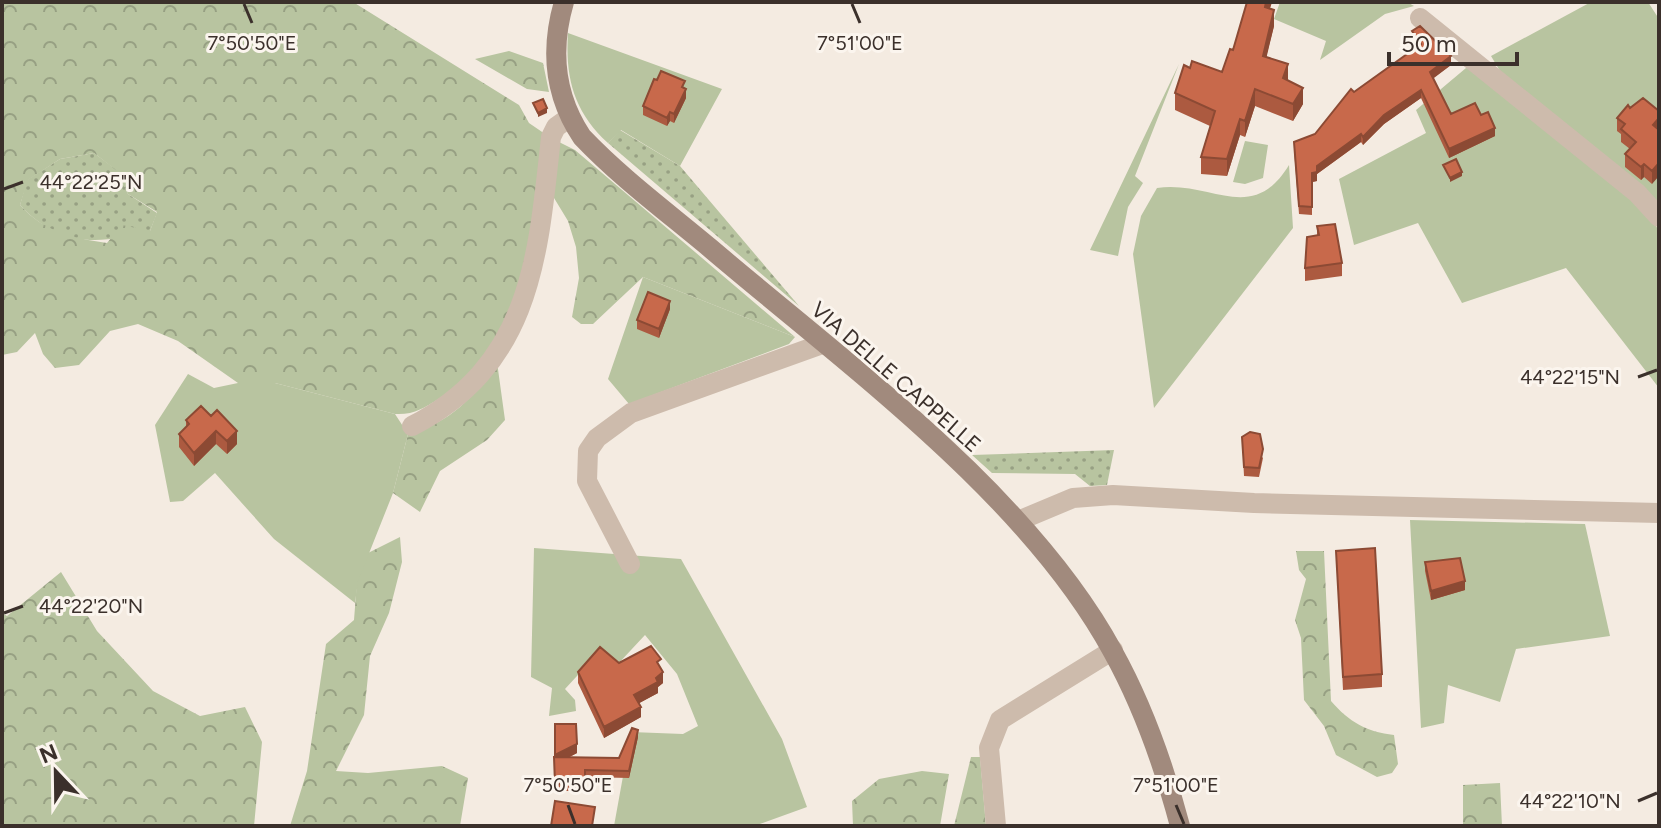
<svg xmlns="http://www.w3.org/2000/svg" width="1661" height="828" viewBox="0 0 1661 828" font-family="Figtree,sans-serif">
<style>
.grass{fill:url(#grass-dots)}
.forest{fill:url(#forest-crowns);fill-rule:evenodd}
.garden{fill:#b8c4a0}
.lines{fill:none;stroke-linecap:round;stroke-linejoin:round}
.minor{stroke:#cdbbac;stroke-width:20}
.tertiary{stroke:#cdbbac;stroke-width:20}
.secondary{stroke:#a18a7d;stroke-width:20}
.wall{fill:#ac5a40}
.shaded-wall{fill:#8c4a34}
.building{fill:#c8694b;stroke:#8c4a34;stroke-width:2}
.ticks{fill:none;stroke:#3b302b;stroke-width:3}
.labels{text-anchor:middle;dominant-baseline:central;stroke-width:6;stroke-linejoin:round;paint-order:stroke}
.street-label{font-size:22px;fill:#3b302b;stroke:#fbf5ee}
.ticks-label{font-size:20px;text-anchor:middle;fill:#3b302b;stroke:#fbf5ee;stroke-width:6;stroke-linejoin:round;paint-order:stroke}
</style>
<defs>
<pattern id="grass-dots" width="8" height="8" patternUnits="userSpaceOnUse" patternTransform="scale(2)"><rect width="8" height="8" fill="#b8c4a0"/><path d="M2 2h.1M6 6h.1" fill="none" stroke="#97a083" stroke-width="1.8" stroke-linecap="round"/></pattern>
<pattern id="forest-crowns" width="20" height="18" patternUnits="userSpaceOnUse" patternTransform="scale(2)"><rect width="20" height="18" fill="#b8c4a0"/><path d="M2 6a3 3 0 1 1 6 0M12 15a3 3 0 1 1 6 0" fill="none" stroke="#97a083"/></pattern>
</defs>
<rect width="100%" height="100%" fill="#f4ebe1"/>
<path class="grass" d="M620,130L680,166L799,306L608,143Z
M94,153L118,171L128,194L157,213L150,231C98,245 59,247 20,205L27,180L60,159Z
M1114,450L1107,485L1090,486L1075,474L992,473L972,455Z"/>
<path class="forest" d="M2,2H353L519,105L529,123L548,136C537,227 528,346 440,398C424,408 414,415 395,414L275,383H238L178,341L138,324L110,331L79,365L55,368L43,354L35,333L17,352L2,355ZM94,153L117,171L128,194L157,212L150,231L122,225L107,243C73,238 44,232 20,205L28,180L60,159Z
M509,51L543,63L549,92L527,89L475,59Z
M555,140L575,150L795,337L643,277L593,324H581L572,317L579,278L576,247L568,221L551,193Z
M497,362L505,420L487,440L440,471L420,512L393,493L408,434C451,422 474,398 497,362Z
M400,537L402,562L389,613L370,656L364,715L336,771L368,773L442,766L468,778L460,826H290L307,771L326,644L354,620L357,581L368,553Z
M1296,551H1324L1331,701C1349,722 1367,732 1394,735L1398,764L1392,773L1377,777L1336,755L1324,726L1304,700L1301,638L1295,620L1306,579L1299,570Z
M61,572L97,631L153,691L200,716L245,707L262,742L254,826H2V613L7,616Z
M971,757H980L986,826H954Z
M922,771L949,774L940,826H853L852,801L879,779Z
M1500,783L1502,826H1463V785Z"/>
<path class="garden" d="M1280,2H1407L1414,6L1385,14L1320,60L1326,41L1274,19Z
M1591,2H1648L1659,19V207L1506,81L1491,56Z
M568,33L722,89L680,166L621,130L608,143C574,112 565,78 568,33Z
M1179,64L1135,176L1143,183L1128,207L1118,256L1090,250Z
M1466,68L1475,70L1647,211L1659,231V388L1566,268L1462,303L1418,223L1354,245L1339,179L1426,133L1416,110Z
M1245,141L1268,145L1263,178L1245,184L1233,182Z
M1289,165L1293,228L1154,408L1133,254L1141,216L1157,188C1211,180 1252,226 1289,165Z
M643,277L795,337L789,344L629,404L608,379Z
M188,374L214,388L238,383H275L395,414L408,434L393,493L358,581L355,603L274,539L215,473L183,501L170,502L155,425Z
M1410,520L1585,524L1610,636L1516,649L1500,702L1448,685L1444,723L1421,728Z
M534,548L681,559L782,739L807,807L754,826H614L631,732L683,734L698,726L677,674L645,635L617,665L600,651L565,689L575,700L576,711L549,716L552,688L531,677Z"/>
<g class="lines">
<path class="minor" d="M1420,18L1637,193L1659,217
M412,426C532,364 538,256 551,137L556,127L570,117
M630,564L587,481L588,451L597,438L631,413L822,344
M996,826L989,748L1000,720L1113,650"/>
<path class="tertiary" d="M1018,521L1073,498L1113,495L1254,503L1659,513"/>
<path class="secondary" d="M564,2C550,50 554,95 582,137C621,178 667,212 710,248C845,363 1028,495 1113,652C1143,706 1164,766 1180,826"/>
</g>
<path class="wall" d="M1246,2H1272L1270,8L1274,26L1266,57L1288,80L1303,104L1293,121L1255,106L1245,137L1240,135L1227,176L1201,174V157L1210,126L1175,110V93L1190,68L1222,72L1233,50L1246,6Z
M1412,31L1451,65L1433,78L1451,114L1481,115L1495,136L1449,158L1421,98L1384,124L1363,145L1361,142L1317,174V181L1312,182V215L1299,214L1294,150L1315,134L1354,92L1417,47L1412,39Z
M685,88L686,98L674,123L670,121L667,126L643,115V106Z
M1630,108L1659,111L1652,184L1644,177L1641,180L1625,167V154L1630,149L1621,142V134L1617,131V118Z
M1317,226L1342,263V276L1305,281V268L1317,235Z
M670,309L659,338L637,329V320Z
M211,416L237,444L227,454L216,444L194,466L179,447V434L186,427V420Z
M1242,437L1263,458L1259,477L1244,476Z
M1336,551L1382,674V687L1343,690Z
M1425,562L1465,590L1431,600L1425,571Z
M619,663L661,669L663,683L658,687V693L639,703L641,717L604,738L578,683V672Z
M555,724L577,753L568,758H619L638,737L629,778L585,777V791H555L554,764L555,757Z"/>
<path class="shaded-wall" d="M1266,2H1272L1265,23V7Z
M1274,10V26L1263,72V56Z
M1451,56V65L1430,81V72Z
M1288,64V81L1283,78Z
M1303,88V104L1293,121V104Z
M686,89V98L674,123V114Z
M1255,89V106L1245,137V121Z
M1421,90V98L1384,124L1363,145V137L1384,115Z
M547,108V113L538,117V113Z
M670,112V121L667,126V118Z
M1659,118V131L1653,125Z
M1240,119V135L1227,176V159Z
M1495,128V136L1449,158V149Z
M1361,134V142L1317,174V181L1312,182V215V173L1317,166Z
M1659,163V176L1652,184V171Z
M1644,164V177L1641,180V167Z
M1462,172V176L1450,182V178Z
M670,301V309L659,338V329Z
M216,431V444L194,466V453Z
M237,431V444L227,454V441Z
M1465,581V590L1431,600V591Z
M663,672V683L658,687V693L634,706V695Z
M641,707V717L604,738V727Z
M638,730V737L629,778V771Z
M577,744V753L555,764V755Z"/>
<path class="building" d="M1247,2H1266L1265,7L1274,10L1263,56L1288,64L1283,78L1303,88L1293,104L1255,89L1245,121L1240,119L1227,159L1201,157L1215,111L1175,93L1184,65L1190,68L1192,61L1222,72L1230,49L1233,50Z
M1420,26L1451,56L1430,72L1451,114L1475,103L1481,115L1488,112L1495,128L1449,149L1421,90L1384,115L1363,137L1361,134L1317,166V172L1312,173V207L1299,206L1294,142L1315,134L1351,89L1354,92L1421,44L1412,31Z
M661,71L685,81L682,87L686,89L674,114L670,112L667,118L643,106L654,79L657,80Z
M1643,98L1659,111V118L1653,125L1659,130V163L1652,171L1644,164L1641,167L1625,154L1636,142L1621,129L1625,124L1617,118L1628,105L1630,108Z
M543,99L547,108L538,113L533,103Z
M1456,159L1462,172L1450,178L1443,165Z
M1335,224L1342,263L1305,268L1307,237L1319,235L1317,226Z
M648,292L670,301L659,329L637,320Z
M201,406L211,416L217,410L237,431L227,441L216,431L194,453L179,434L189,424L186,420Z
M1250,432L1260,434L1263,449L1259,468L1244,467L1242,437Z
M1375,548L1382,674L1343,677L1336,551Z
M1460,558L1465,581L1431,591L1425,562Z
M651,646L661,659L657,662L663,672L656,678L658,682L634,695L641,707L604,727L578,672L600,647L619,663Z
M555,724H576L577,744L555,755Z
M632,728L638,730L629,771L585,770V784H555L554,757L619,758Z
M555,801L595,807L592,826H551Z"/>
<path class="ticks" d="M244,4L252,23M852,4L860,23M4,189L23,182M1638,377L1657,370M4,613L23,606M1638,801L1657,793M568,805L575,824M1176,805L1184,824"/>
<g class="labels">
<g class="street-label">
<text transform="translate(896 377) rotate(41)">VIA DELLE CAPPELLE</text>
</g>
</g>
<g class="ticks-label">
<text x="252" y="50">7°50'50"E</text>
<text x="860" y="50">7°51'00"E</text>
<text x="91" y="189">44°22'25"N</text>
<text x="1570" y="384">44°22'15"N</text>
<text x="91" y="613">44°22'20"N</text>
<text x="568" y="792">7°50'50"E</text>
<text x="1176" y="792">7°51'00"E</text>
<text x="1570" y="808">44°22'10"N</text>
</g>
<rect width="1661" height="828" fill="none" stroke="#3b302b" stroke-width="8"/>
<g transform="translate(56 772) rotate(338)" stroke="#fbf5ee" stroke-width="6" paint-order="stroke">
<path d="M0-6L14 30L0 20L-14 30Z" fill="#3b302b"/>
<text y="-12" font-size="22" font-weight="bold" text-anchor="middle" fill="#3b302b">N</text>
</g>
<path d="M1389 52v12h128v-12" fill="none" stroke="#3b302b" stroke-width="4"/>
<text x="1401" y="52" font-size="24" fill="#3b302b" stroke="#fbf5ee" stroke-width="6" paint-order="stroke">50 m</text>
</svg>
